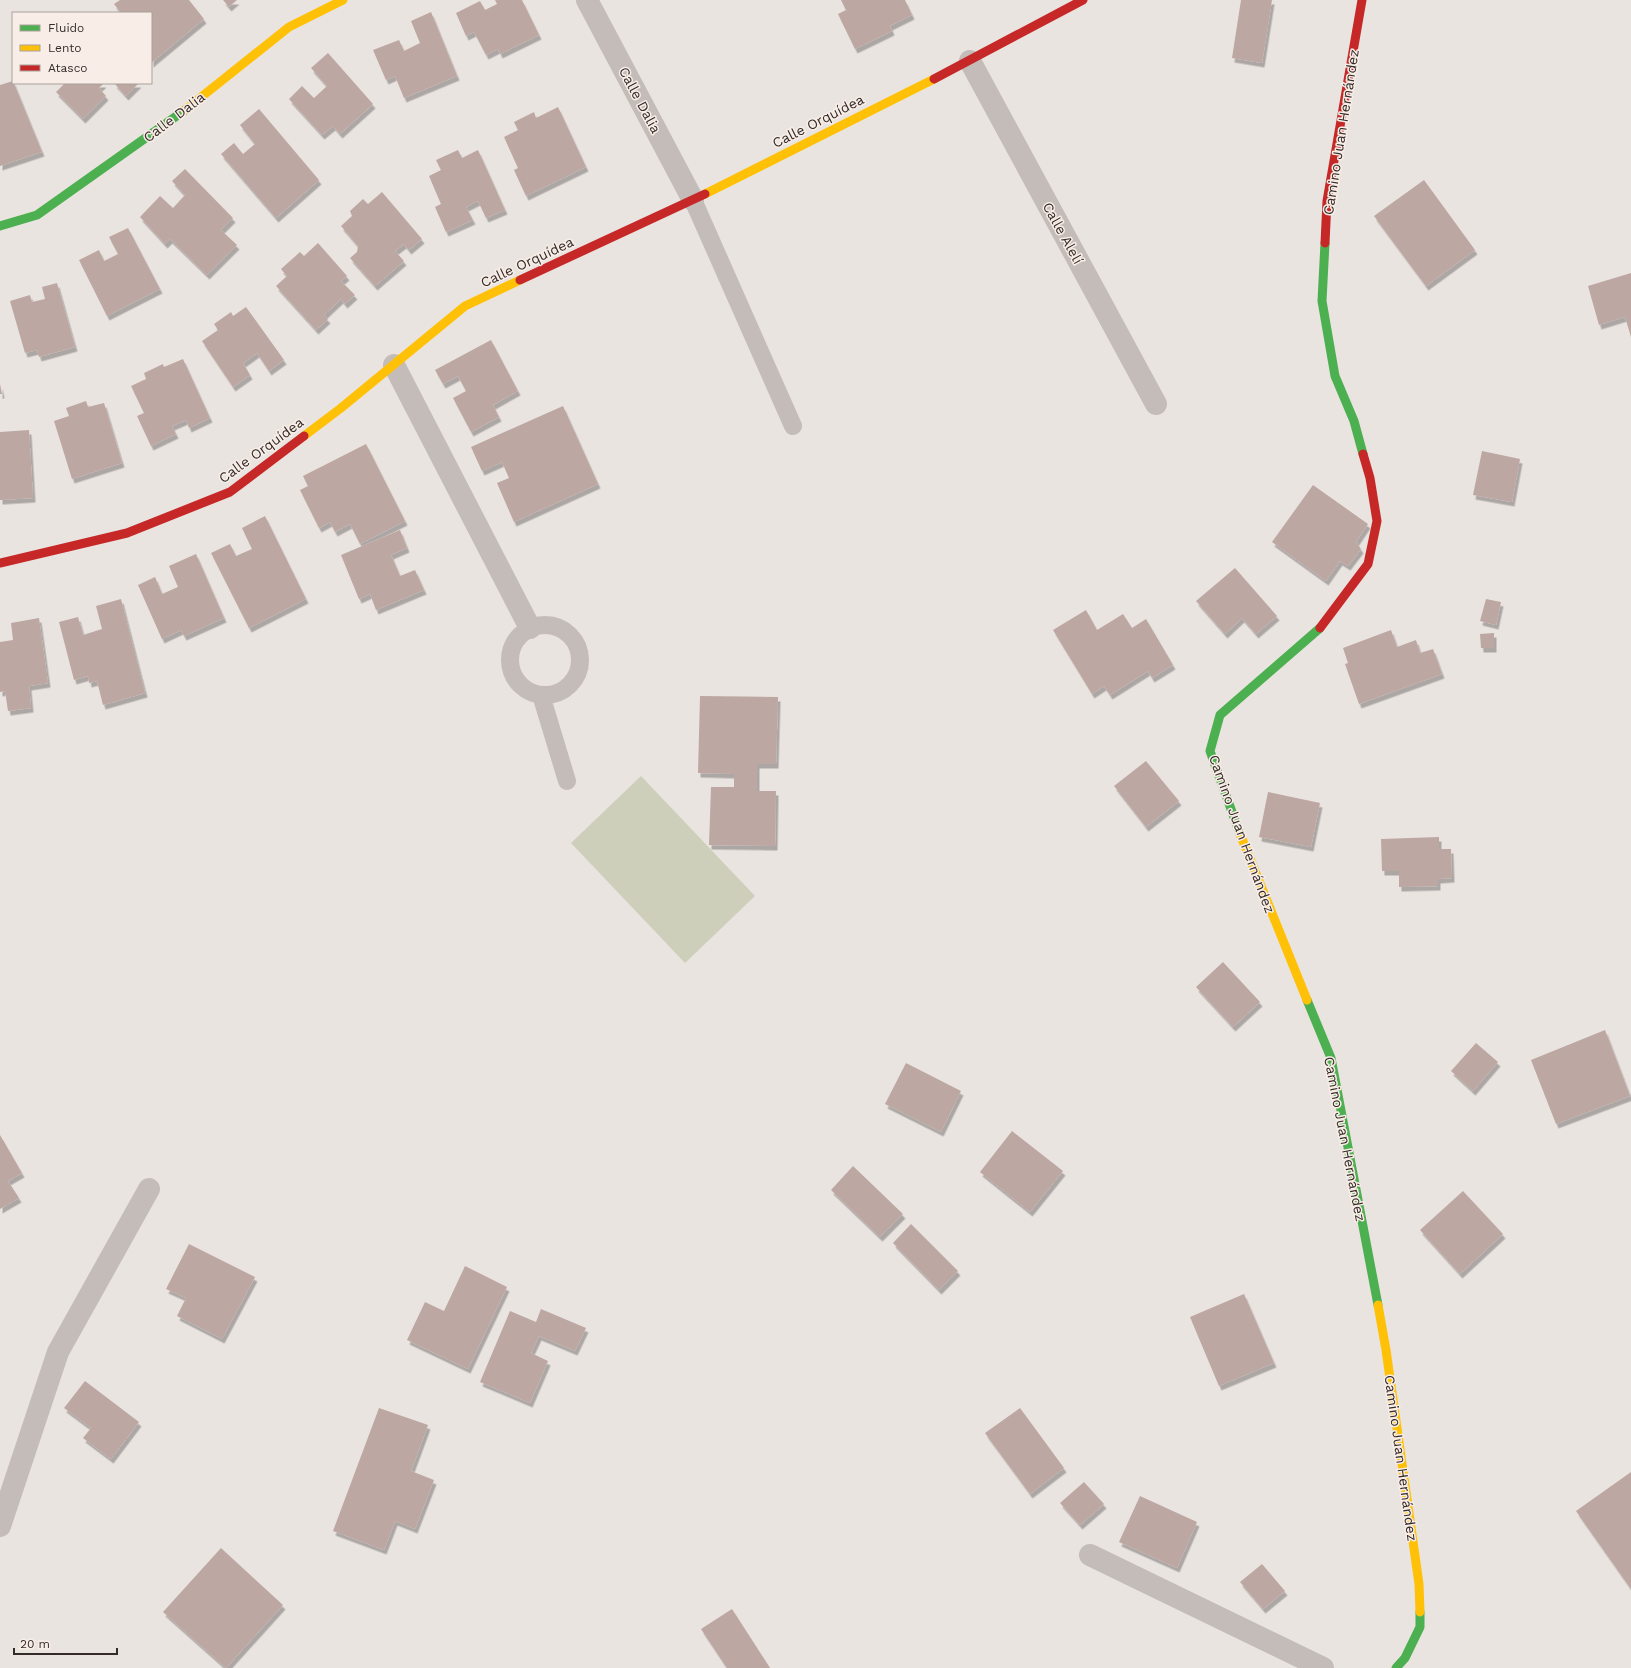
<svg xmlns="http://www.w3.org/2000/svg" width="1631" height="1668" viewBox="0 0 1631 1668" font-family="'Work Sans',sans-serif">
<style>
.green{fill:#cecfbb}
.building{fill:#bda7a3;filter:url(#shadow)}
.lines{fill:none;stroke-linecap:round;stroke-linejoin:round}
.lane{stroke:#c3bcb9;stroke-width:18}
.street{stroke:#c3bcb9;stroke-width:22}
.fast{stroke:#4caf50;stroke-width:9}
.slow{stroke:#ffc107;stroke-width:9}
.jam{stroke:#c62828;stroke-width:9}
.labels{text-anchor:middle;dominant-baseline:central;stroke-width:3;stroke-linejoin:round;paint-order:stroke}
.street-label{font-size:14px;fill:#342a28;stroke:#f8eee7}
</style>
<defs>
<filter id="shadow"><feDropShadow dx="2.5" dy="4.5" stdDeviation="0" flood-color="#0004"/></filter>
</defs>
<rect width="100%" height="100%" fill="#eae4e0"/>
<path class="green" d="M641,776L755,896L685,963L571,843Z"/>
<path class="building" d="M120,0H189L204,19L151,63V13H121L114,4Z
M223,0H237L229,7Z
M495,0H522L539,35L500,54L498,49L486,55L474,32L466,36L456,13L480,1L485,10L497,4Z
M841,0H905L912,15L890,26L892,31L855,49L838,14L846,10Z
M1241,0H1272L1262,63L1232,58Z
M431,12L457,76L404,98L395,76L386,80L373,50L399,40L404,51L420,43L411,21Z
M328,53L373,104L340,134L333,126L322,135L289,99L302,86L314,98L327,86L311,68Z
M13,81L42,152L0,166V85Z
M65,83H104L99,88L106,96L83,119L56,92Z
M114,83H139L126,96Z
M558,107L586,167L526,196L514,170L518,168L504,137L518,130L514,122L534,112L536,118Z
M259,109L319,180L276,218L221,154L234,143L243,154L255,144L240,125Z
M458,150L462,158L478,150L505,210L486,218L478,201L466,207L473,220L446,232L435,207L441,204L429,176L441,170L436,160Z
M185,169L233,218L221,230L237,245L207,275L170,239L165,244L140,217L160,196L173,208L185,195L172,181Z
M1424,180L1475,250L1426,286L1374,216Z
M382,192L422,239L409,250L404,244L395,251L404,261L375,286L350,258L357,252L358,246L341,226L352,216L350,211L363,199L368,204Z
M128,228L160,289L107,316L79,260L99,250L104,261L118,254L109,237Z
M318,243L347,276L341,281L355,295L345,304L341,299L324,315L328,319L316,330L276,286L287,276L281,269L300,252L304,256Z
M1631,273V337L1625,317L1599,325L1588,286Z
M57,283L75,347L39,357L37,350L25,353L10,301L30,295L32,302L45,299L42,287Z
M246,307L284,360L269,371L257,353L243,363L250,375L233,387L202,341L218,330L214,324L231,312L233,316Z
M491,340L518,391L493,405L499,417L471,432L453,398L466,391L458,376L443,384L435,370Z
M183,359L210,418L189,428L186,420L172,426L176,434L151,446L137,416L144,413L131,386L146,379L144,373L163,364L164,367Z
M0,384L2,394H0Z
M86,401L88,407L104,403L122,463L72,479L54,421L69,416L66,408Z
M563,406L598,484L514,522L497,483L509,478L502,462L482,471L471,447Z
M29,430L33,498L0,500V432Z
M366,444L405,521L360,544L350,524L335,532L330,522L319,528L300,490L308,486L303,476Z
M1482,451L1520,459L1512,502L1473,495Z
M1313,485L1368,524L1356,542L1361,549L1348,566L1340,561L1326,581L1272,542Z
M265,516L306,599L249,628L211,553L230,544L236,556L252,549L242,528Z
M400,530L407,548L391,555L400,576L415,570L424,590L376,610L370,594L359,599L341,555Z
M196,554L224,618L184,636L181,630L162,639L138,585L155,577L162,594L178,587L169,566Z
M1235,568L1277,616L1256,634L1242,618L1225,634L1196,601Z
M121,599L145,693L103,705L97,681L89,683L88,676L74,680L59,622L78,617L83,635L102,629L96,606Z
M1486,599L1501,602L1496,625L1480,621Z
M1086,610L1097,630L1123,614L1132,628L1146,619L1173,665L1152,678L1148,671L1110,695L1104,686L1092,694L1053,630Z
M39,618L48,683L29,686L31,708L8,711L5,691L0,692V642L13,640L11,623Z
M1391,630L1397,647L1416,640L1420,653L1433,649L1442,674L1359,704L1345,664L1348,663L1343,648Z
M1494,633V648H1481L1480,634Z
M700,696L778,697L776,764H757V791H776L775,846L709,845L711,787H734V774L698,773Z
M1146,761L1179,801L1146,827L1114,786Z
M1268,792L1320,803L1311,847L1259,837Z
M1439,837V849H1451L1452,878L1438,879V886L1399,887V871H1382L1381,839Z
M1223,962L1260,1002L1233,1027L1196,987Z
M1605,1030L1630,1096L1556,1124L1531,1060Z
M1476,1043L1498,1062L1473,1091L1451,1071Z
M906,1063L961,1091L941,1132L885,1104Z
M1012,1131L1063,1171L1030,1212L980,1172Z
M0,1135L22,1173L8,1181L19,1198L0,1209Z
M853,1166L903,1214L880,1237L831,1190Z
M1463,1191L1503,1234L1460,1274L1420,1230Z
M911,1224L958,1271L939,1290L893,1243Z
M189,1244L255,1277L222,1339L177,1316L186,1298L166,1289Z
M465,1266L507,1287L468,1369L407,1340L425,1302L444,1311Z
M1244,1294L1274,1363L1219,1386L1190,1317Z
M541,1309L586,1328L575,1351L539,1336L531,1353L548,1361L530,1403L480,1382L510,1311L536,1322Z
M85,1381L139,1422L111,1459L83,1438L91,1428L64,1408Z
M379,1408L428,1425L411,1471L434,1480L415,1529L395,1521L384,1550L333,1531Z
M1020,1408L1064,1468L1030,1494L985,1433Z
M1631,1472V1589L1576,1511Z
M1084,1482L1104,1504L1080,1525L1060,1503Z
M1140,1496L1197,1522L1177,1568L1119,1542Z
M221,1548L283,1605L226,1668L163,1612Z
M1262,1564L1285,1591L1263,1609L1240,1582Z
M732,1609L770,1668H727L701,1629Z"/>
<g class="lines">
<path class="lane" d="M693,200L793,426
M510 660a35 35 0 1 1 70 0a35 35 0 1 1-70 0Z
M541,695L567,781"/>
<path class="street" d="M587,0L693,200
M970,61L1156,404
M394,365L530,628
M0,1526L58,1352L149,1189
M1090,1555L1323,1668"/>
<path class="fast" d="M0,226L37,215L185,110
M1325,243L1322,301L1335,376L1354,421L1363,454
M1240,834L1210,751L1220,715L1320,628
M1307,1000L1331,1058L1378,1305
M1396,1668L1405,1658L1420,1627V1612"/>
<path class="slow" d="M185,110L289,27L343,0
M705,194L934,79
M304,436L341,408L465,306L520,280
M1240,834L1307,1000
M1378,1305L1386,1350L1419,1584L1420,1612"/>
<path class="jam" d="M934,79L1083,0
M1325,243L1327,201L1362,0
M520,280L705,194
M0,563L127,533L230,492L304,436
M1320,628L1368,564L1377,521L1370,478L1363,454"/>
</g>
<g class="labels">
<g class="street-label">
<text transform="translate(640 100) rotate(62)">Calle Dalia</text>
<text transform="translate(174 117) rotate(-37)">Calle Dalia</text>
<text transform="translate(818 121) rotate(-27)">Calle Orquídea</text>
<text transform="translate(1341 132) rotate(-81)">Camino Juan Hernández</text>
<text transform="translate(1063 233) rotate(61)">Calle Alelí</text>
<text transform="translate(527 262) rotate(-25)">Calle Orquídea</text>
<text transform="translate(261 450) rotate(-36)">Calle Orquídea</text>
<text transform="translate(1242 834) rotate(70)">Camino Juan Hernández</text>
<text transform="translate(1345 1139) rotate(79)">Camino Juan Hernández</text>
<text transform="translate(1401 1458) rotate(82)">Camino Juan Hernández</text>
</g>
</g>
<rect x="12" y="12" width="140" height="72" fill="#f8eee7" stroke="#aaa09b"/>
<rect x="20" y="25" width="20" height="6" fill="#4caf50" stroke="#aaa09b"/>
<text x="48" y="32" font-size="12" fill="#342a28">Fluido</text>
<rect x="20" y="45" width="20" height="6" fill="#ffc107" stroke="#aaa09b"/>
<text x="48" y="52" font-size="12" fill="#342a28">Lento</text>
<rect x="20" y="65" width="20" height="6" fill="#c62828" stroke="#aaa09b"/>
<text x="48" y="72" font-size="12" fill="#342a28">Atasco</text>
<path d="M14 1648v6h103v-6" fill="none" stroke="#342a28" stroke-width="2"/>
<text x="20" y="1648" font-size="12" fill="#342a28" stroke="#f8eee7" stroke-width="3" paint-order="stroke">20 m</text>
</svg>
